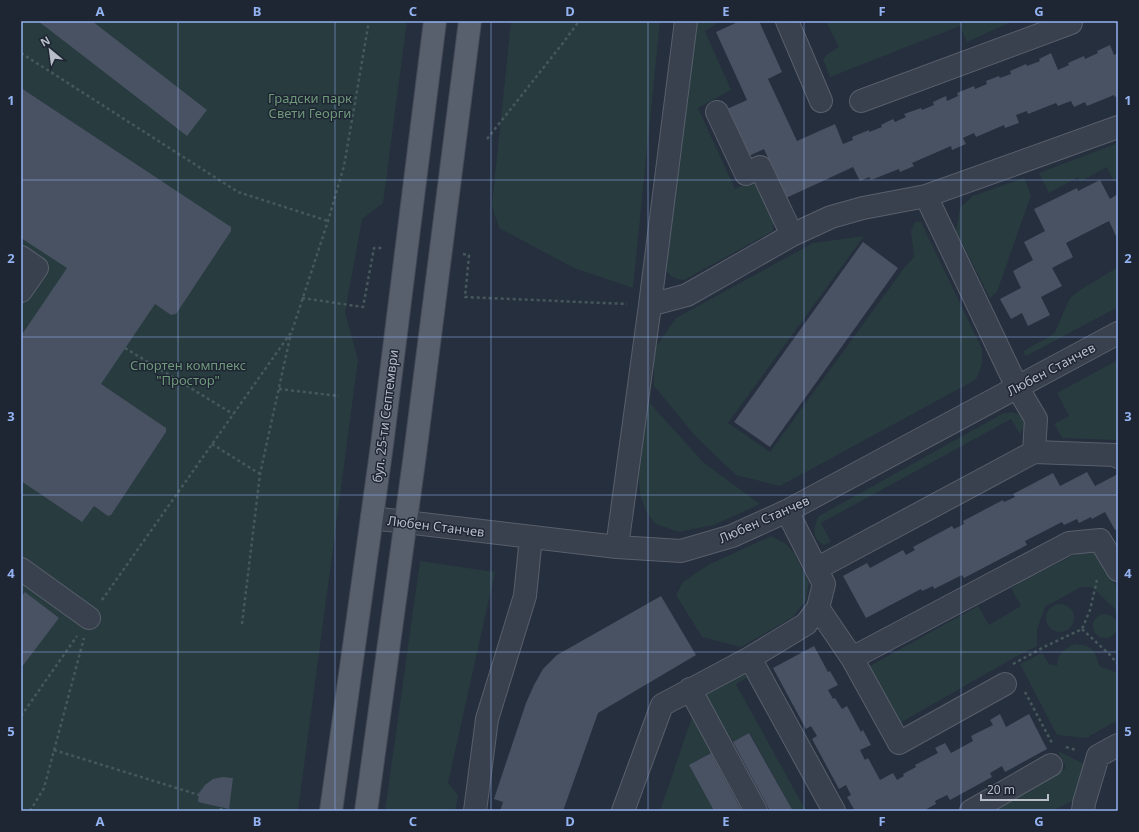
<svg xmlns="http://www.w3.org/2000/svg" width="1139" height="832" viewBox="0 0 1139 832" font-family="'Noto Sans',sans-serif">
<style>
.green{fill:#283b3f}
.building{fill:#485262}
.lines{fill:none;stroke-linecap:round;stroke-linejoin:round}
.minor-casing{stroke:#585f6c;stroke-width:24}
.major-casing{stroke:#444a57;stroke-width:24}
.path{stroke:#46585c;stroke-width:2.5;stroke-dasharray:3 3;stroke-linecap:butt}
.minor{stroke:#3a414e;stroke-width:22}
.major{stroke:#58606e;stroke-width:22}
.grid{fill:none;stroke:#92b2f2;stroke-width:1;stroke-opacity:0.55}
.labels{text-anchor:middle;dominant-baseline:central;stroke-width:3;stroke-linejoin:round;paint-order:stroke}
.park-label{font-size:13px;fill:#6f997b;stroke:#1f2633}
.street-label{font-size:13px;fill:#b7bdc9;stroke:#1f2633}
.neatline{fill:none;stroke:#92b2f2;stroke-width:1.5}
.grid-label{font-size:13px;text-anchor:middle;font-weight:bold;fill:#92b2f2}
</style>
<rect width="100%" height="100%" fill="#262f3e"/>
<path class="green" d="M21,21H407L383,203L362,219L345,312L358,360L298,811H21Z
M511,21H660L633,288L574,268L499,228L492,205Z
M691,21H721L705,31L731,90L698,108L735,189L755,180L773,221V231L684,280C672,279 668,275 663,264Z
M826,21H1013L967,42L960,26L830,77L823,60L826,55L839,47Z
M1118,143V178L1113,180L1107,167L1080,182L1078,177L1049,193L1039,173Z
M1024,178L1031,195L997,292L990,298L956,231L960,208L973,196Z
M915,222H921L982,349C983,362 982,369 975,380L780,486L736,475L697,438L654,386V350L676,318L760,272L813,243L864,236L728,423L770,452L904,268L914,257L911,231Z
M1118,267V307L1026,356L1023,351L1054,334L1070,298L1080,290Z
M1118,360V440L1062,438L1054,424L1069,416L1057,393Z
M647,400L704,463L760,504L714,525L678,532L656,524L648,515L640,495L638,467Z
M1012,412C1026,416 1027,421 1020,434L1011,419L821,523L831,542L823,545C811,536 813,528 819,516L1002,414Z
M771,536L786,544L794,553L809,582L806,600L793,617L741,647L702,637L676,595L683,582L708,565Z
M1088,550L1098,554L1118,589V615L1114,608L1092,587H1081L1045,607L1037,630V646L1017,656L898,724L868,667L978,606L989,625L1021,606L1011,588L1079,552Z
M420,561L495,572L448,783L458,795L455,811H385Z
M1046 618a14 14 0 1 1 28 0a14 14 0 1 1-28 0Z
M1093 626a12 12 0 1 1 24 0a12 12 0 1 1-24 0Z
M1075,644C1091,645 1096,651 1099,666L1118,673V720L1086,738L1057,735L1020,664L1042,653L1049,664L1057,666C1057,654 1065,648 1075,644Z
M741,672L748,677L736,684L806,811H793L750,733L733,742L702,690Z
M693,714L714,751L689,765L714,811H660Z
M1058,751L1084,764L1073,801L1051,811H989L1066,768Z"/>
<path class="building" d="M38,21H92L207,110L187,136Z
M740,21H759L782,72L768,79L797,141L835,124L843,144L853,140L852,137L869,130V132L882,127L881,125L893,119L895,122L906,117L904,114L921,108L922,110L934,105L933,102L946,96L947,101L958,96L957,93L974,86L975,89L987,84L986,81L999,76L1000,78L1011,74L1010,71L1026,64L1027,66L1040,61L1039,59L1051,53L1058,70L1069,65L1068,63L1084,56L1085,59L1098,53L1097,51L1110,45L1114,55L1118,53V96L1115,97L1114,95L1087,106L1085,102L1074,107L1071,101L1058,106L1056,103L1028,114L1027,111L1016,115L1019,123L1005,128L1004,125L976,137L974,133L963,138L966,144L952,150L951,146L912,163L914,166L900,172L899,169L871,180L869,177L860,181L853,167L786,198L764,149L749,156L727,109L747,100L716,32Z
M21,88L231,227V231L176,314L171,315L155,304L101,384L166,428V432L111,515L108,516L94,506L82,522L21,481V331L23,333L67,268L21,238Z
M1100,180L1110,199L1118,194V235L1116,236L1109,221L1066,243L1073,257L1052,268L1062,286L1041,297L1050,315L1028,326L1022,313L1011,319L1000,299L1021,288L1013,271L1033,260L1024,242L1045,231L1034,209L1077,188L1078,191Z
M863,242L898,268L770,447L734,422Z
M1087,472L1095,486L1118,474V528L1115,530L1105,512L1092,519L1091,517L1079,523L1077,519L1064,525L1062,522L1025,541L1027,545L964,578L962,575L934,589L933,586L922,591L921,589L866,618L843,576L867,563L870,568L903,550L906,555L915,550L913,547L952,526L954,529L964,524L963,521L1003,500L1004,502L1015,497L1013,494L1053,473L1060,486Z
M25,592L59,618L21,668V597Z
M661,596L696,655L598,713L563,811H500L503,802L494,799L526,703L534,685L543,669L557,655Z
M814,646L828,672L830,671L838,685L828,690L833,699L835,698L842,709L847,706L861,732L863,730L871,745L860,750L865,760L868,758L880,780L893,773L897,780L904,776L903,774L916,767L915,765L938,753L935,748L945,743L951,753L973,741L971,736L993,725L990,720L1000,714L1006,727L1029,714L1047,749L1005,772L1002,766L990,773L992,777L950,800L947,795L935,801L936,804L923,811H855L847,797L851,795L846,785L839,789L812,739L817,736L811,726L806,729L773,668Z
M749,733L793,811H770L733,742Z
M711,753L742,811H714L689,765Z
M223,777L233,778L229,809L198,802L199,793L205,785L213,779Z"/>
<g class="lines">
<g class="minor-casing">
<path id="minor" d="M787,21L821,101
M861,101L1071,23
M717,112L746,174L760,167L792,235
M21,257L37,268L21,291
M650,305L687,295L792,235L831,217L863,208L926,196L1118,127
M1034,452L1115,455L1118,457
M787,511L824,584L818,608L806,624L750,658L834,811
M372,518L617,547L681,551L732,536L787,511L1118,333
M617,547L650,305L686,21
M21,569L89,618
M816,569L1034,452L1036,419L1017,387L926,196
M818,608L852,658L899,743L1005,684
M852,658L1069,543L1100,540L1118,570
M690,689L756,811
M475,811L487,719L525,596L531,537
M623,811L662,705L750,658
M971,811L1051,765
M1083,811L1084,803L1098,756L1118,745"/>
</g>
<g class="major-casing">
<path id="major" d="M331,811L382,445L435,21
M366,811L415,454L470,21"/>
</g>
<path class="path" d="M21,53L238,192L328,221
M487,139L563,43L579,21
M463,254L469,255L465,297L627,304
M302,298L363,307L374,248H384
M125,348L233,414
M279,389L339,396
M212,444L260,474
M102,600L292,331L328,221L344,166L369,21
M242,624L260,474L291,333
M1082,629L1110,655L1118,664
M1013,664L1046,646L1082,629L1090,610L1097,580
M1025,692L1052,743
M21,716L77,636
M1066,747L1076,750
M54,750L199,795
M30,811L44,788L84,638
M221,811V807"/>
<use href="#minor" class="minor"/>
<use href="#major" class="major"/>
</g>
<path class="grid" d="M178,21V811M335,21V811M491,21V811M648,21V811M804,21V811M961,21V811M21,180H1118M21,337H1118M21,495H1118M21,652H1118"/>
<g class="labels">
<g class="park-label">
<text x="310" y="98">Градски парк<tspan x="310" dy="15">Свети Георги</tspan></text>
<text x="188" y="365">Спортен комплекс<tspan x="188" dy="15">"Простор"</tspan></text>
</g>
<g class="street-label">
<text transform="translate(1051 369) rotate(-28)">Любен Станчев</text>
<text transform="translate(385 416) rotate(-83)">бул. 25-ти Септември</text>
<text transform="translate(764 519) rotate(-24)">Любен Станчев</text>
<text transform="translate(436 526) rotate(7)">Любен Станчев</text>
</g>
</g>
<rect width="1139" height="832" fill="none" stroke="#1f2633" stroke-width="44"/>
<g transform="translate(50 50) rotate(331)" stroke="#1f2633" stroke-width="3" paint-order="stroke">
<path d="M0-3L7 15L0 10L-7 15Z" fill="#b7bdc9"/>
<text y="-6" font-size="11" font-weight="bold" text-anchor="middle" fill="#b7bdc9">N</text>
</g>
<path d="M981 794v6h67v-6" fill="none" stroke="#b7bdc9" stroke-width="2"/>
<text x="987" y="794" font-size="12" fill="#b7bdc9" stroke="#1f2633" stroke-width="3" paint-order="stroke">20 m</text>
<rect x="22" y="22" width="1095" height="788" class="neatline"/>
<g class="grid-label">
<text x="100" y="16">A</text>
<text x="257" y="16">B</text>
<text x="413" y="16">C</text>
<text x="570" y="16">D</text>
<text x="726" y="16">E</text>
<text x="882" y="16">F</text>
<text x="1039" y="16">G</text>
<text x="11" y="105">1</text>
<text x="1128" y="105">1</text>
<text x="11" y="263">2</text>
<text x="1128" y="263">2</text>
<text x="11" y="421">3</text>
<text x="1128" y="421">3</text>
<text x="11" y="578">4</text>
<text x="1128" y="578">4</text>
<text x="11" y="736">5</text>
<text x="1128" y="736">5</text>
<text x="100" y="826">A</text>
<text x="257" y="826">B</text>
<text x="413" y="826">C</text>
<text x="570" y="826">D</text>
<text x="726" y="826">E</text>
<text x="882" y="826">F</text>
<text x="1039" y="826">G</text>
</g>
</svg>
